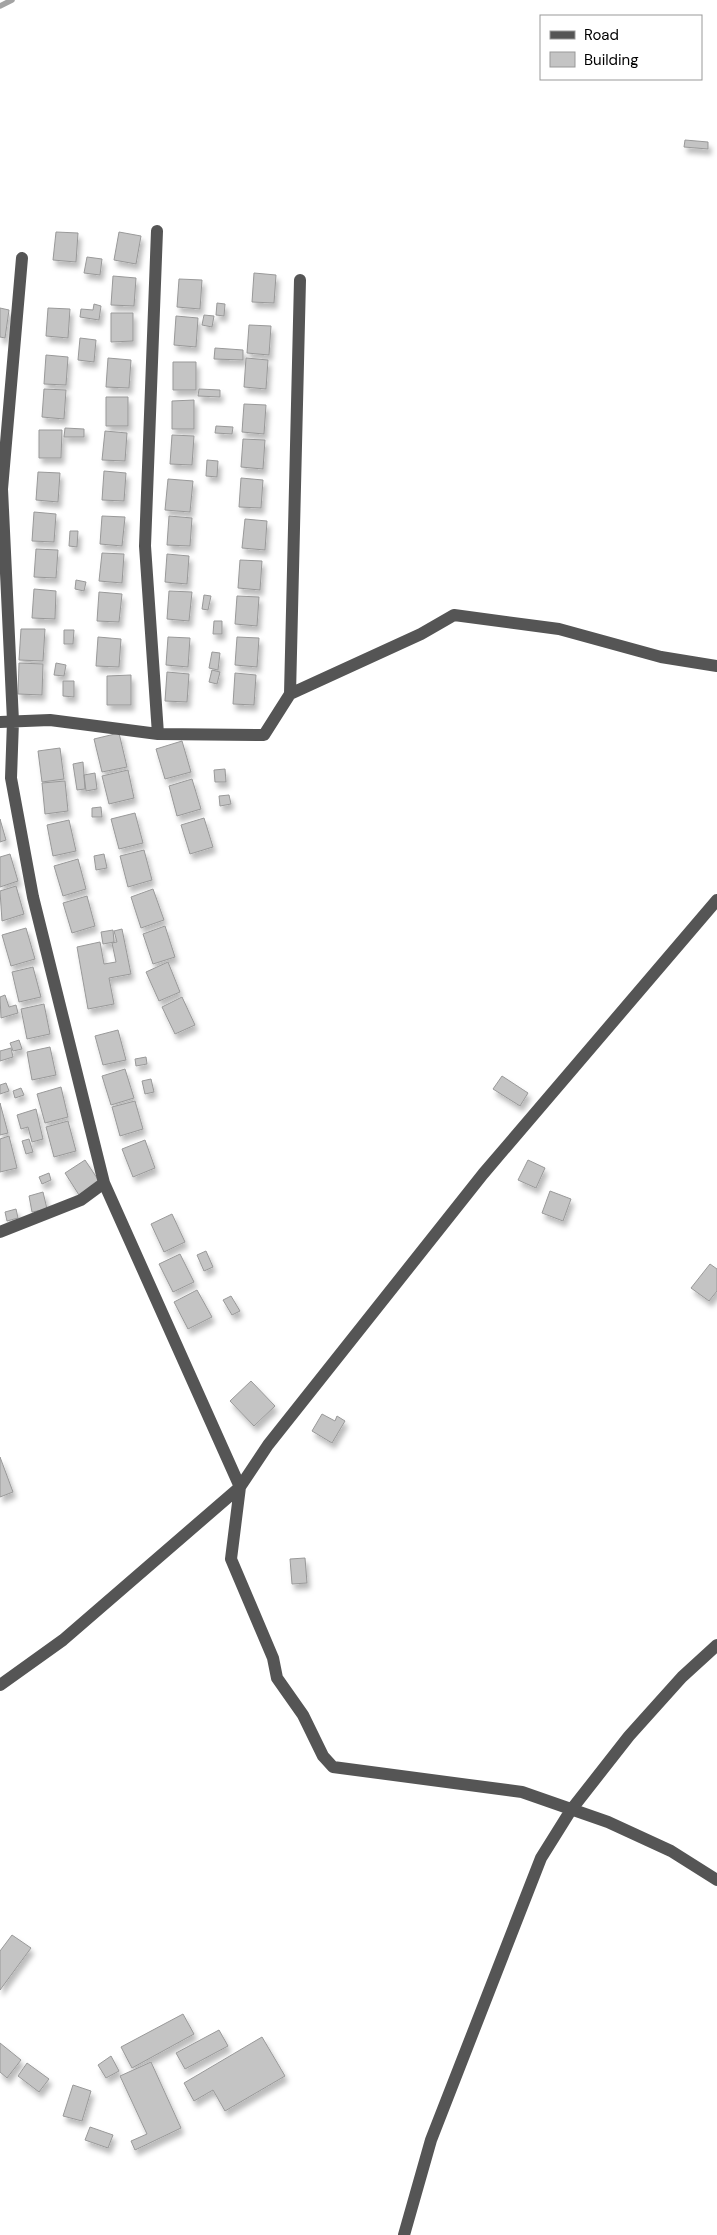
<svg xmlns="http://www.w3.org/2000/svg" width="717" height="2235" viewBox="0 0 717 2235" font-family="'DM Sans',sans-serif">
<style>
.lines{fill:none;stroke-linecap:round;stroke-linejoin:round}
.stream{stroke:#a3a3a3;stroke-width:5.5}
.building{fill:#c4c4c4;stroke:#999;filter:url(#shadow)}
.minor{stroke:#555;stroke-width:12}
</style>
<defs>
<filter id="shadow"><feDropShadow dx="3" dy="5.5" stdDeviation="2.5" flood-color="#0004"/></filter>
</defs>
<rect width="100%" height="100%" fill="#fff"/>
<g class="lines">
<path class="stream" d="M0,6L12,0"/>
</g>
<path class="building" d="M685,140L708,142V149L684,147Z
M56,232L78,233L76,262L53,260Z
M119,232L141,236L136,264L114,260Z
M87,257L102,259L100,275L84,273Z
M254,273L276,275L274,303L252,302Z
M113,276L136,278L134,306L111,305Z
M179,279L202,280L200,309L177,307Z
M217,303L225,304L224,316L216,315Z
M94,304L101,306L99,320L80,317L81,309L93,310Z
M0,308L9,310L5,338L0,337Z
M48,308L70,309L68,338L46,336Z
M111,313H133V341L111,342Z
M204,315L214,316L212,327L202,325Z
M176,316L198,318L196,347L174,345Z
M249,325L271,326L269,355L247,353Z
M80,338L96,340L94,362L78,360Z
M215,348L243,350V360L214,359Z
M46,355L68,357L66,385L44,384Z
M108,358L131,360L129,388L106,387Z
M246,358L268,360L266,389L244,387Z
M173,362H196V390H173Z
M44,389L66,390L64,419L42,417Z
M199,389L220,390V397L198,396Z
M106,397H128V426H106Z
M194,400V429H172V401Z
M244,404L266,405L264,434L242,432Z
M216,426L233,427L232,434L215,433Z
M65,428L84,429V437H64Z
M39,430H62L61,458H39Z
M105,431L127,433L125,461L102,460Z
M172,435L194,436L192,465L170,464Z
M243,439L265,440L263,469L241,467Z
M207,460L218,461L217,477L206,476Z
M104,471L126,473L124,501L102,500Z
M38,472L60,473L58,502L36,500Z
M241,478L263,480L261,508L239,507Z
M168,479L193,481L190,512L165,510Z
M34,512L56,514L54,542L32,541Z
M102,516L125,517L122,546L100,544Z
M169,516L192,518L190,546L167,545Z
M245,519L267,521L265,550L242,548Z
M70,531H78L77,547L69,546Z
M36,549L58,550L56,578L34,577Z
M102,553L124,554L122,583L99,581Z
M167,554L189,556L187,584L165,582Z
M240,560L262,561L260,590L238,588Z
M76,580L86,582L84,591L75,589Z
M34,589L56,591L55,619L32,618Z
M169,591L192,592L189,621L167,619Z
M99,592L122,594L119,622L97,621Z
M204,595L211,596L208,610L202,609Z
M237,596L259,597L257,626L235,624Z
M214,621H222V634H213Z
M21,629H45L43,661L19,660Z
M64,630H74L73,644H64Z
M98,637L121,639L119,667L96,666Z
M168,637L190,638L188,667L166,665Z
M237,637L259,638L257,667L235,665Z
M212,652L220,653L218,670L209,668Z
M19,663L43,664L42,695L18,694Z
M56,663L66,665L64,676L54,675Z
M212,670L220,672L217,684L209,682Z
M167,672L189,674L187,702L165,701Z
M235,673L256,675L254,705L233,704Z
M131,675V705H107V676Z
M63,681H74V697L63,696Z
M119,733L127,767L102,772L94,739Z
M182,741L191,772L165,779L156,749Z
M60,748L64,779L42,782L38,751Z
M83,762L85,789L77,790L73,764Z
M225,769L226,782H215L214,770Z
M128,770L134,798L109,804L102,776Z
M95,773L97,789L86,791L84,775Z
M192,779L201,809L177,816L169,786Z
M65,781L68,811L45,814L42,783Z
M229,795L231,804L220,806L219,796Z
M101,807L102,817H92V808Z
M135,813L143,843L119,849L111,819Z
M204,818L213,847L190,854L181,825Z
M0,819L6,840L0,842Z
M69,820L76,851L53,856L47,825Z
M144,850L152,880L128,887L120,856Z
M10,854L18,881L0,887V857Z
M104,854L107,868L96,870L94,856Z
M78,859L86,889L63,896L54,866Z
M16,886L24,914L2,921L0,891Z
M153,889L164,920L141,928L131,897Z
M87,896L95,926L72,933L63,903Z
M165,926L175,957L153,964L143,934Z
M26,928L35,959L11,966L2,935Z
M122,929L131,974L109,978L114,1004L88,1009L77,947L100,942L104,964L116,962L112,943L117,942L114,931Z
M113,930L114,942L103,944L101,932Z
M168,962L180,992L159,1001L146,972Z
M33,967L41,997L19,1002L12,972Z
M5,995L9,1007L16,1005L18,1013L1,1018L0,997Z
M182,997L195,1025L175,1034L162,1007Z
M44,1004L50,1034L27,1039L21,1009Z
M118,1030L126,1060L103,1065L95,1036Z
M19,1040L22,1049L13,1051L10,1043Z
M50,1047L56,1075L32,1080L27,1052Z
M11,1048L13,1057L0,1061V1051Z
M146,1057L147,1064L136,1066L135,1059Z
M125,1069L134,1098L111,1105L102,1076Z
M502,1076L528,1093L520,1106L493,1089Z
M151,1079L154,1092L145,1094L142,1081Z
M6,1083L9,1091L0,1094V1085Z
M61,1087L68,1117L45,1123L37,1094Z
M21,1088L24,1095L15,1098L13,1091Z
M135,1101L143,1129L120,1136L112,1107Z
M0,1103L8,1133L0,1135Z
M36,1109L43,1139L32,1142L28,1127L21,1129L17,1115Z
M68,1121L76,1151L54,1157L46,1127Z
M9,1136L17,1168L0,1172V1139Z
M29,1139L33,1152L26,1154L22,1141Z
M145,1140L155,1168L133,1177L122,1149Z
M85,1160L99,1181L79,1195L65,1173Z
M528,1160L545,1168L536,1188L518,1180Z
M49,1173L51,1180L42,1184L39,1177Z
M550,1191L571,1199L563,1221L542,1213Z
M43,1192L47,1209L32,1212L29,1196Z
M16,1209L18,1218L7,1221L5,1212Z
M172,1214L185,1242L164,1252L151,1224Z
M206,1251L213,1267L204,1271L197,1255Z
M180,1254L194,1282L173,1292L159,1264Z
M710,1264L717,1269V1291L709,1301L691,1288Z
M197,1290L212,1317L188,1329L174,1302Z
M231,1296L240,1311L232,1315L223,1300Z
M251,1381L275,1406L254,1426L230,1401Z
M322,1414L335,1421L337,1416L345,1421L332,1443L312,1431Z
M0,1457L13,1492L0,1497Z
M305,1558L307,1583L292,1584L290,1559Z
M12,1935L31,1948L0,1990V1951Z
M183,2014L194,2034L132,2068L121,2047Z
M219,2030L228,2046L185,2069L176,2053Z
M262,2037L285,2076L225,2111L213,2090L194,2101L184,2083Z
M0,2043L21,2060L7,2078L0,2072Z
M111,2056L119,2071L106,2078L98,2065Z
M151,2062L181,2128L135,2150L131,2141L147,2134L120,2076Z
M27,2063L49,2079L39,2092L18,2076Z
M73,2085L91,2091L82,2121L63,2116Z
M90,2127L113,2135L108,2148L85,2140Z"/>
<g class="lines">
<path class="minor" d="M157,231L145,546L158,734
M290,694L421,634L454,615L559,629L661,657L717,666
M0,722L50,720L158,734L264,735L290,694L300,280
M717,900L483,1174L268,1445L240,1487L231,1559L273,1658L277,1678L303,1715L323,1756L333,1767L522,1792L608,1822L671,1851L717,1880
M0,1232L81,1200L104,1183L33,897L11,778L13,721L2,489L22,258
M0,1685L63,1640L240,1487L104,1183
M404,2235L431,2140L541,1858L571,1810L629,1736L682,1677L717,1645"/>
</g>
<rect x="540" y="15" width="162" height="65" fill="#ffffff" stroke="#999999"/>
<rect x="550" y="31" width="25" height="8" fill="#555555" stroke="#999999"/>
<text x="584" y="40" font-size="15" fill="#000000">Road</text>
<rect x="550" y="52" width="25" height="15" fill="#c4c4c4" stroke="#999999"/>
<text x="584" y="65" font-size="15" fill="#000000">Building</text>
</svg>
